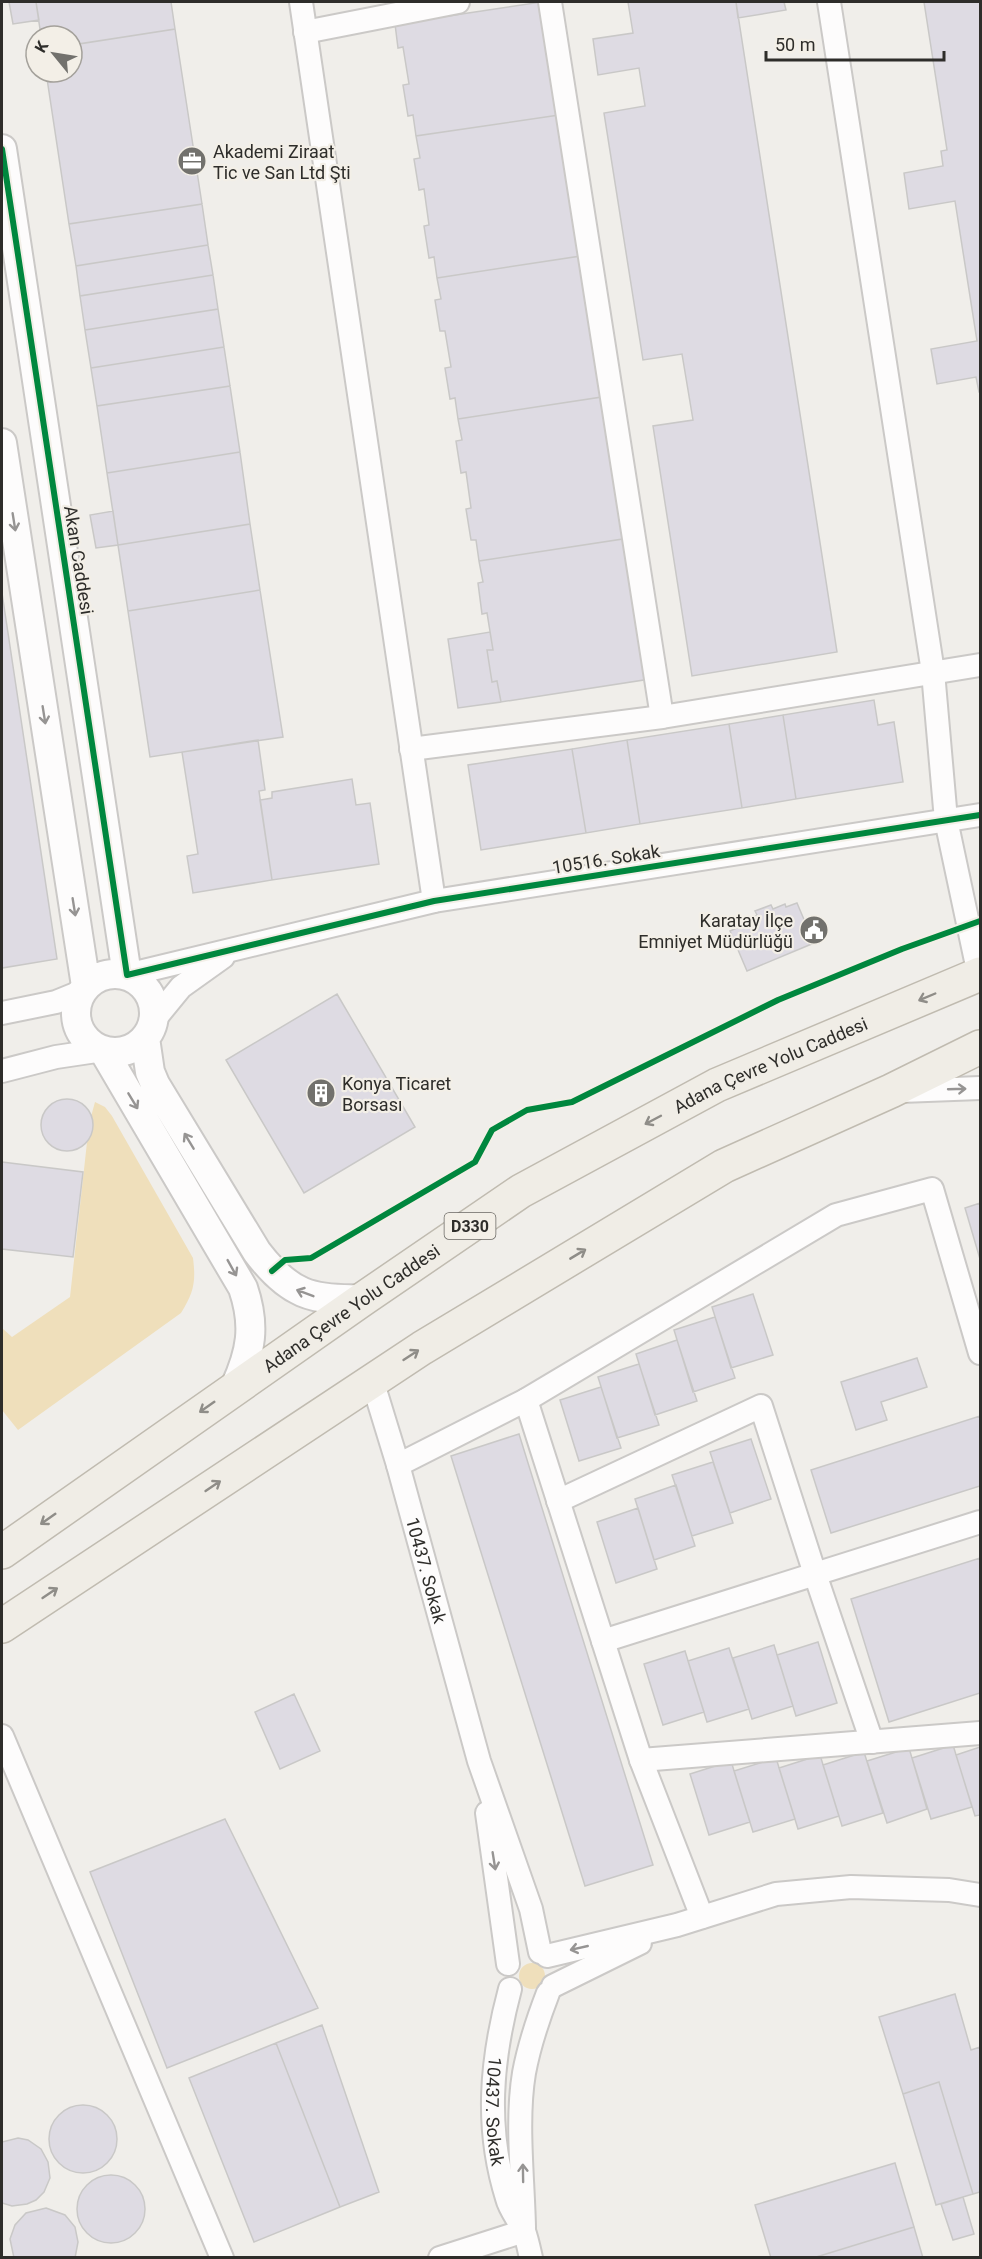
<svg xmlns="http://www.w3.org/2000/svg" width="982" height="2259" viewBox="0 0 982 2259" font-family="Roboto,sans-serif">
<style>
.green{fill:#efdfbb}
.building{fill:#dedbe3;stroke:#c9c8c7;stroke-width:1.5}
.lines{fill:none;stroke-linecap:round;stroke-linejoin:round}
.minor-casing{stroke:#cbc9c7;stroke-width:26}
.tertiary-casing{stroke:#cbc9c7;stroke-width:32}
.trunk-casing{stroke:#c0bbb0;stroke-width:36}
.minor{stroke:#fdfcfc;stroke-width:22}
.tertiary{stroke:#fdfcfc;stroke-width:28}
.trunk{stroke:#f0ede6;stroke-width:33}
.cycleway-casing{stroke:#f3efe7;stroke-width:10}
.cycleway{stroke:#00873e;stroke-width:6}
.oneway{stroke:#969493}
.oneway2{stroke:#8f8d88}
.labels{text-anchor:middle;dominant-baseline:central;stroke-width:4.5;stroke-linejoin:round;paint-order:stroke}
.shield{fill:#f3efe7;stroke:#696763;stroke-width:1.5}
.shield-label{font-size:16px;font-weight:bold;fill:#2e2d2a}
.poi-label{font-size:18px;fill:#2e2d2a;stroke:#f3efe7;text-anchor:start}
.street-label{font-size:18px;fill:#2e2d2a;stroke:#f3efe7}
</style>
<rect width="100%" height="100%" fill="#f0eeea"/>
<path class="green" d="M95,1102L105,1107L112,1116L193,1258C196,1282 194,1292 181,1313L18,1430L2,1410V1328L12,1337L70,1297L89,1124Z
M519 1976a13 13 0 1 1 26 0a13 13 0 1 1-26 0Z"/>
<path class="building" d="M9,2H36L39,20L13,24Z
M36,2H171L175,29L72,45V36H41Z
M541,2L566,114L416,136L413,115L408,116L403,85L409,84L403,47L398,48L395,24Z
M628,2H736L837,652L692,676L653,426L693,420L682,354L643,360L604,113L645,106L639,68L598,75L593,39L633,33Z
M736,2H784L786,10L738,18Z
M924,2H980V392H979L976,377L937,384L931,349L977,341L955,201L909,209L904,173L943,166L941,151L947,150Z
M175,29L202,204L69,224L46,72H72V45Z
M566,114L587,255L437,278L434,257L429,258L424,226L429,225L424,189L419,190L414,159L420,158L416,136Z
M202,204L208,245L76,266L69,224Z
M208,245L213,275L80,296L76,266Z
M587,255L608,396L458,419L455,398L450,399L445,368L451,367L445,331H440L435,300L441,299L437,278Z
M213,275L218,309L85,330L80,296Z
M218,309L224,347L91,368L85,330Z
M224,347L230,386L97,406L91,368Z
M230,386L240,452L107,473L97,406Z
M608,396L629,538L479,561L476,540H471L466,509L471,508L466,472L461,473L456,441L462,440L458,419Z
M240,452L250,524L118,545L107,473Z
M113,511L118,545L96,548L90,515Z
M250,524L260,590L128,611L118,545Z
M629,538L650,679L501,702L497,681L492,682L487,650H493L487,613L482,614L478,583L483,582L479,561Z
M260,590L283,737L150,757L128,611Z
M2,593L57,959L2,968Z
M490,632L493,650H487L492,682L497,681L501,702L458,708L448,639Z
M874,700L878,725L894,722L903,782L796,799L783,715Z
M783,715L796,799L742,808L729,724Z
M729,724L742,808L640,824L627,740Z
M258,740L265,790L259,791L272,880L193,893L187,856L198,854L182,752Z
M627,740L640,824L586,833L572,749Z
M572,749L586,833L481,850L468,765Z
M352,779L356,805L370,803L379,864L272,880L260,800L272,798V792Z
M797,903L814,943L747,971L730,931L748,923L747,919L757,915L755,911L771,905L773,909L785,904L786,907Z
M337,994L415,1127L304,1193L226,1060Z
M41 1125a26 26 0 1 1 52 0a26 26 0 1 1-52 0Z
M2,1162L83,1172L73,1257L2,1249Z
M980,1203V1259L965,1208Z
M753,1294L773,1355L731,1368L712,1307Z
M715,1317L735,1378L693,1392L674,1330Z
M677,1340L697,1401L655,1415L636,1354Z
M917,1358L927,1387L881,1402L887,1420L856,1430L841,1382Z
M639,1364L659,1425L617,1438L598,1377Z
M601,1387L621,1448L579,1461L560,1400Z
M980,1416V1486L831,1533L811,1470Z
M519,1434L653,1865L585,1886L451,1456Z
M751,1439L771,1499L730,1513L710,1452Z
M713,1462L733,1523L692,1536L672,1475Z
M676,1485L695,1546L654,1560L635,1499Z
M638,1508L657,1569L616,1583L597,1522Z
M980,1558V1693L889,1722L851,1599Z
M818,1642L837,1703L796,1716L777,1655Z
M774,1645L793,1706L752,1719L733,1658Z
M729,1648L749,1709L707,1722L688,1661Z
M685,1651L704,1712L663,1725L644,1664Z
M294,1694L320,1751L280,1769L255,1712Z
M953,1745L972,1807L931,1819L912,1758Z
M980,1747V1815L975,1816L956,1755Z
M909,1748L927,1809L887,1823L867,1761Z
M864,1752L883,1813L842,1826L823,1765Z
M820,1755L839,1816L798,1829L779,1768Z
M776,1758L795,1819L753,1832L734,1771Z
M731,1761L750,1822L709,1835L690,1774Z
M225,1819L318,2008L167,2068L90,1872Z
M955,1994L971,2050L980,2047V2192L973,2194L939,2082L903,2094L879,2017Z
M322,2025L379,2192L340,2207L276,2043Z
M276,2043L340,2207L254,2242L189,2078Z
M939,2082L973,2194L936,2205L903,2094Z
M49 2139a34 34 0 1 1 68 0a34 34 0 1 1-68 0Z
M18,2138L28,2140L41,2149L48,2162L50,2178L44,2192L36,2200L27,2204L12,2206L2,2203V2142Z
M895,2163L914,2227L813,2258H771L755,2205Z
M77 2209a34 34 0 1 1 68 0a34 34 0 1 1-68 0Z
M963,2197L974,2234L953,2240L941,2204Z
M46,2208L65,2215L75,2227L78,2242L75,2258H14L10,2239L15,2225L26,2213Z
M914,2227L923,2258H813Z"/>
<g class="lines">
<g class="minor-casing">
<g id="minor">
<path d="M301,2L434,901"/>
<path d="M550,2L662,717"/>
<path d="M829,2L933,672L946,820L979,975"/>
<path d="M305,32L458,2"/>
<path d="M411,749L662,717L980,665"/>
<path d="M127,975L434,901L980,815"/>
<path d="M2,1013L56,1002L83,991"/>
<path d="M154,1020L181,987L223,957"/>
<path d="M2,1071L56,1057L103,1050"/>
<path d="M901,1091L980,1088"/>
<path id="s1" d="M372,1380L398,1465L479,1761L531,1909L540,1952"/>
<path d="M526,1400L836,1215L932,1189L980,1353"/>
<path d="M398,1465L526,1400L641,1760L702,1917"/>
<path d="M558,1501L761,1406L815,1574L872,1742"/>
<path d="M603,1641L980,1522"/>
<path d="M2,1736L222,2258"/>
<path d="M641,1760L980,1733"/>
<path d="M487,1813L508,1964"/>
<path d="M547,1956L677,1925L776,1894L851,1887L949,1890L980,1895"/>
<path d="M553,1986L640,1943"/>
<path id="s2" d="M510,1989C491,2060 485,2128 507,2198C510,2210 519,2220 524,2231C527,2239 529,2249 531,2258"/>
<path d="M524,2227C523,2179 516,2120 524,2073C529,2046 538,2019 548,1993"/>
<path d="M440,2258L524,2231"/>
</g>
</g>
<g class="tertiary-casing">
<path id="tertiary" d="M2,149L127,975
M2,443L86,986
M76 1013a39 39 0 1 1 78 0a39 39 0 1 1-78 0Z
M145,1038L150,1072L155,1084L257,1252C289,1294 311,1301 363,1299
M103,1050L243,1288C256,1326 251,1352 235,1387"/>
</g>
<g class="trunk-casing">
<g id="trunk">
<path id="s3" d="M2,1552L363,1299L521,1191L717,1085L980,974"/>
<path d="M2,1626L422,1348L724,1166L891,1091L980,1047"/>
</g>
</g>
<use href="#minor" class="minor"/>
<use href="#tertiary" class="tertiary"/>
<use href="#trunk" class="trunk"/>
<g class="cycleway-casing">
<path id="cycleway" d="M2,149L127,975L434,901L980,815
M272,1271L285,1260L311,1258L475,1162L492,1130L527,1110L572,1102L778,1000L902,949L980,921"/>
</g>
<use href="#cycleway" class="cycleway"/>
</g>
<defs><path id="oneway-shaft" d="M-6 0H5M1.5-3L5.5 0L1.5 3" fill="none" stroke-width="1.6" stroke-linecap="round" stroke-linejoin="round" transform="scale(1.5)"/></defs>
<g class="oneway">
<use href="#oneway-shaft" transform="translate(14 522) rotate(81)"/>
<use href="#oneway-shaft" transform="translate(44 715) rotate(81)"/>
<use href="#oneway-shaft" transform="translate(74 907) rotate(81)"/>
<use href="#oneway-shaft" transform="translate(957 1089) rotate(-2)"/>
<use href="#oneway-shaft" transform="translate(133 1101) rotate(59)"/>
<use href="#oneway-shaft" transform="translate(189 1141) rotate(-121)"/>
<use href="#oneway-shaft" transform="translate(232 1268) rotate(61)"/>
<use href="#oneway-shaft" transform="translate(305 1293) rotate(-159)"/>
<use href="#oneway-shaft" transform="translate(494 1861) rotate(81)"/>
<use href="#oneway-shaft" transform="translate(579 1948) rotate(167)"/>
<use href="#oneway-shaft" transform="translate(523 2173) rotate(-91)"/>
</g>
<g class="oneway2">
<use href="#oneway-shaft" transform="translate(927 997) rotate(157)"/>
<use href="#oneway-shaft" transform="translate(653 1120) rotate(152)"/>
<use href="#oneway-shaft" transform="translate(578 1254) rotate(-31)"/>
<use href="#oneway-shaft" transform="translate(411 1355) rotate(-33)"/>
<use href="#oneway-shaft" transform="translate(207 1407) rotate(145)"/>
<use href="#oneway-shaft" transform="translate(213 1486) rotate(-34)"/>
<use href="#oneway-shaft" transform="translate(48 1519) rotate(145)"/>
<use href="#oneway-shaft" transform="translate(50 1593) rotate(-34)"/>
</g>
<defs>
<g id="office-disc" transform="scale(1.5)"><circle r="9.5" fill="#72716d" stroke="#f3efe7"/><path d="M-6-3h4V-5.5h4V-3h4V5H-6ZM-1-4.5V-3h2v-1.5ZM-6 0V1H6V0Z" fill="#fff"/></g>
<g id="civic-disc" transform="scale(1.5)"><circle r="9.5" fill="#72716d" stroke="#f3efe7"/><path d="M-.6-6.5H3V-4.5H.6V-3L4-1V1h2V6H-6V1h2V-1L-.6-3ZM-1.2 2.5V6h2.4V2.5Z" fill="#fff"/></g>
<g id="building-disc" transform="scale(1.5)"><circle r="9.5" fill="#72716d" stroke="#f3efe7"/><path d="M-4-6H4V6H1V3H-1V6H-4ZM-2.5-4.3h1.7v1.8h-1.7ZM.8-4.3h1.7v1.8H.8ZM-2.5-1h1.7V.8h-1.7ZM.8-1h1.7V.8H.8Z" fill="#fff"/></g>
</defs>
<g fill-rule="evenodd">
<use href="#office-disc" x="192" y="161"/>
<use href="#civic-disc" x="814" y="930"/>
<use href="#building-disc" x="321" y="1093"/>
</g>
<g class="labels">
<rect class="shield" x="444.5" y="1213" width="51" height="26" rx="4.5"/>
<g class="shield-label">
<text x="470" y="1226">D330</text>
</g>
<g class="poi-label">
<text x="213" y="151">Akademi Ziraat<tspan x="213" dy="21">Tic ve San Ltd Şti</tspan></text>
<text x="793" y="920" text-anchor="end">Karatay İlçe<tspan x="793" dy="21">Emniyet Müdürlüğü</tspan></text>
<text x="342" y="1083">Konya Ticaret<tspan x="342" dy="21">Borsası</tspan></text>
</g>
<g class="street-label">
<text transform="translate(79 560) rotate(81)">Akan Caddesi</text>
<text transform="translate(606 859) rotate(-9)">10516. Sokak</text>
<text stroke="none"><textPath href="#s3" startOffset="912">Adana Çevre Yolu Caddesi</textPath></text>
<text stroke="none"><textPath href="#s3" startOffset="426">Adana Çevre Yolu Caddesi</textPath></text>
<text stroke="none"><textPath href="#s1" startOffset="198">10437. Sokak</textPath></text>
<text stroke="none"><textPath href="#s2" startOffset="124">10437. Sokak</textPath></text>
</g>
</g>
<rect width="982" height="2259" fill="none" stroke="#2e2d2a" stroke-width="6"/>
<g transform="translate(54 54) rotate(300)"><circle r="28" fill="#f3efe7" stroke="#a4a19b" stroke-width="1.5"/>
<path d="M0-4.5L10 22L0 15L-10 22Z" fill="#72716d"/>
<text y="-9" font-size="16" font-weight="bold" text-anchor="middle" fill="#2e2d2a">K</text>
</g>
<path d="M766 51v9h178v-9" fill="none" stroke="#2e2d2a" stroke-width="3"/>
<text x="775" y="51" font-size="18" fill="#2e2d2a" stroke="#f3efe7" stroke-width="4.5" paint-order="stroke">50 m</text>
</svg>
